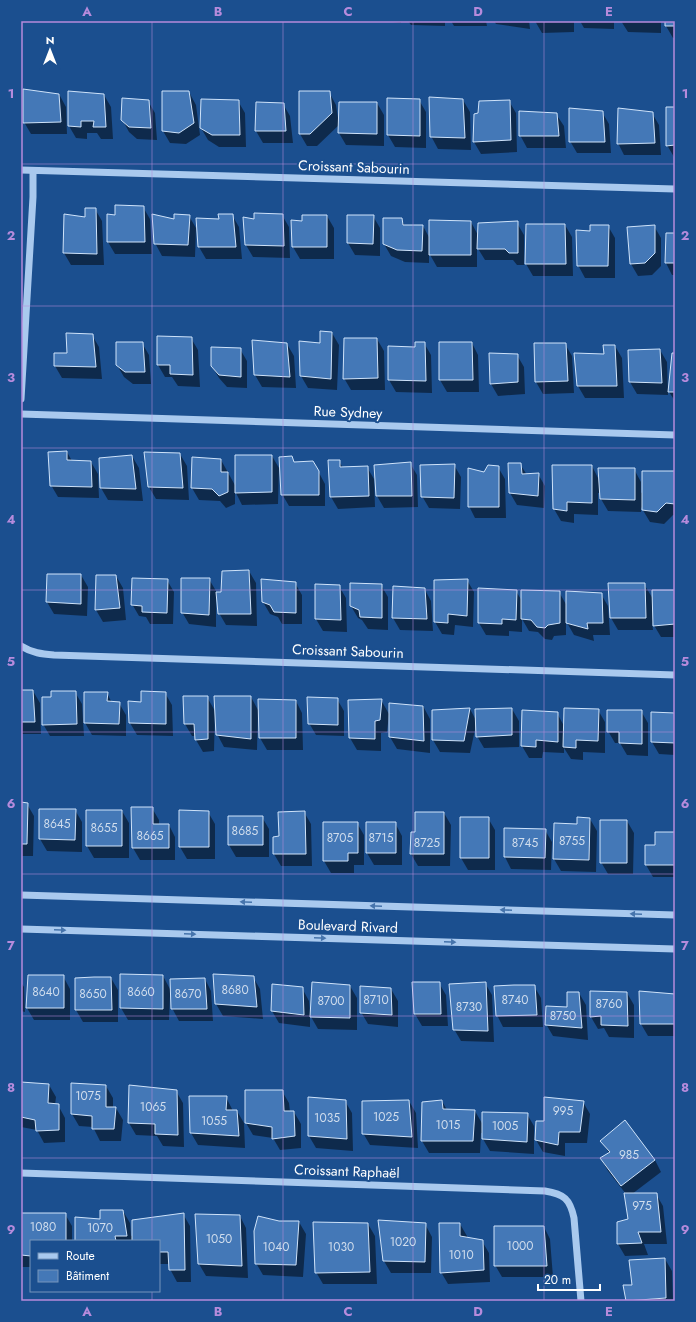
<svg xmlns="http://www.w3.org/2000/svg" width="696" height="1322" viewBox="0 0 696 1322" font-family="Jost,sans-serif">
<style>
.shadow{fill:#0007}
.building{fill:#4478b7;stroke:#cfe3fa}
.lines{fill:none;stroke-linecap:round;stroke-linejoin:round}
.minor{stroke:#a9c9ee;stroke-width:7}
.oneway{fill:#4674ac}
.grid{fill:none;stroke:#b68bdc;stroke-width:1;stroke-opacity:0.55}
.labels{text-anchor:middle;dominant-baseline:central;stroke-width:4;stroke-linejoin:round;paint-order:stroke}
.number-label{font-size:12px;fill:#d0dded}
.street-label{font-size:14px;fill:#fff;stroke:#1b4f8f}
.neatline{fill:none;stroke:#b68bdc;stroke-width:1.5}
.grid-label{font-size:13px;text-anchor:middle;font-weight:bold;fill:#b68bdc}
</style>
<rect width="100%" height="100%" fill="#1b4f8f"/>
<path class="shadow" d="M383,21H401V23Z
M408,21H445V26L411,25Z
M451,21H486L487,26H454Z
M494,21H529L530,29L496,24Z
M535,21H574V32L542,33Z
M580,21H614V29L584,28Z
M621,21H661V33L628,32Z
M666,21H675V38H673L666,26Z
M189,92L196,105L200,135L186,144L170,143L163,131Z
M329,92L336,105L339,125L317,146H307L300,134Z
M69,93L104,95L111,107L113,139H101L97,133H87V139L76,138L69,126Z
M59,94L66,107L67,134H31L24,122Z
M419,100L426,112V148L395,147L388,135Z
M463,100L470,112L471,150L438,149L431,136Z
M148,101L155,113L157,140L137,139L129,132L122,119Z
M238,101L245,113L246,147H219L208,140L201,128Z
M509,101L516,113L517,152L481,154L474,142Z
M257,103L283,104L290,116L293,143H263L256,131Z
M340,103H377L384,115V146L346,145L339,133Z
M675,108V157H674L667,145Z
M602,112L609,124L611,153H577L570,141Z
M652,113L659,125L661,155H624L618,143Z
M556,114L564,126L566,148H527L520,135Z
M143,207L150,219L152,254H115L108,242V215L116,216Z
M95,209L102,221L104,265H71L64,253L86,218Z
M232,215L239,227L242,259H206L199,247L220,220Z
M282,215L289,227L290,258L253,257L246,245L255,220Z
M189,216L196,228L195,257L162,256L155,243L175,220Z
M327,216L334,228V259H300L293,247L303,222Z
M373,216L380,228V256L355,255L348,243Z
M401,219L405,226H423L430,239L471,222L479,237L517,223L524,235V265H517L513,260H485L477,247V267H437L429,253V263L405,262L391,256L384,244Z
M527,225H565L572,237L573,276H533L526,264Z
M608,226L615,238V278H585L578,265Z
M654,226L661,238V266L652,275L638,276L631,264Z
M675,234V275H672L666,263Z
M332,333L339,345L337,390L308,388L301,376L321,344Z
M92,335L99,347L102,379L62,378L55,366L68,354Z
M191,338L198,350L200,387L178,386L172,377H165L158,365Z
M377,339L384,351L385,390H351L344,378Z
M142,343L149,355L151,384H133L124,377L117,365Z
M424,343L431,355L432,393L396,392L389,380L416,348Z
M440,343H472L478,355L479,392H447L440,380Z
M287,344L294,356L296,388L262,387L255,375Z
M535,344H565L572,356L574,393L543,394L536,382Z
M615,346L622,358L624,398H585L578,386Z
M240,349L247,361V388L227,387L219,378L212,366Z
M660,350L667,362L668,395L637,394L630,382L629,351Z
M490,354L517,355L524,367L525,394L498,396L491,384Z
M675,354V401L669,392Z
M67,452L72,461L91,462L98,474L99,498L58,497L51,485Z
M180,454L187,466L189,500L156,499L149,487Z
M132,456L139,468L143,501L108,500L101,488L100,459Z
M272,456L279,468L278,504L242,505L235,491V504L226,508L220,501L199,500L192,488L221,460L236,487Z
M339,461L343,468L367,467L374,479L375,507L338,509L331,497Z
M295,463L318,471L325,484V506H289L282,494Z
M410,463L417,475L418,507L384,508L377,496Z
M520,464L527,475L538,474L545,486L544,508L517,505L510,493Z
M454,465L461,477L460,509L429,508L422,496Z
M592,466L599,480L634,469L641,482V493L675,472V515H673L664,524L650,522L641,507V512L608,511L601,499L600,493H598V515L574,514V523L561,521L554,509Z
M498,467L505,479L506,518H475L469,506Z
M249,571L256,583L257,626L226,625L219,613L217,598H216V627L189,624L182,612L209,579L216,591V593H222Z
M81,575L88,587L87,616L54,614L47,602Z
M116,576L123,588L126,620L103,622L96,610Z
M167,580L174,592L173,624H150L146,617L139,616L132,604Z
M467,580L474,592L473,627L455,625L454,635L442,634L435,622Z
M295,583L302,595V624H282L278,617L270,614L263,602Z
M609,584H644L653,599L675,591V637H661L652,622L653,630H618L611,618Z
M316,585L339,586L346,598L347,632L323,631L316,619Z
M381,585L388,597V630L368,629L362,620L358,618L351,606Z
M424,588L431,601L433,631L400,630L393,618Z
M516,591L522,601L559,592L567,606L601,594L608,606L610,635H593L594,641L574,635L566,621V635L554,636L552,640L545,639L538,632L529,631L522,619V632L509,631V636L486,635L479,623Z
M21,691H33L40,703L41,734H21Z
M75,692L82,704L84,736H50L43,724L52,698Z
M107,693L112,703H119L126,715V736L92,735L84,721Z
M165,693L172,705L173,736L137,735L130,723L142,703Z
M207,697L215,711L214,751L203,752L196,740L195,736H192L185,724Z
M251,697L258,710L257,750L224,747L217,734Z
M337,699L344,711V736L316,735L309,723Z
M381,700L389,714L387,732L381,733V751L357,750L350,738Z
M296,701L302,713L303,750H267L260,738Z
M390,704L423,706L430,719V753L397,749L390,737Z
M470,709L477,722L512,709L519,721V747L484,748L477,736L476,725L470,753L440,752L433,740Z
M598,710L605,722V753L583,752V760L571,759L564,748V753L543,752L542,758H529L522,746L557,713L564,726Z
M641,711L648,723V756L627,755L620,743H615L608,731Z
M675,714V755L659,754L652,742Z
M21,803L27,804L34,816L33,856H22L21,854Z
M152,808L159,820V825H169L175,837V860H140L133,848Z
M40,810H75L82,822V852L47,851L40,839Z
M122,811L129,823V858H94L87,846Z
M208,812L215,824V859H187L180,847Z
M304,812L311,824L312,866H281L274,854V837H280Z
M444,813L451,825L450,866H418L411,854L416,833Z
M229,817H262L269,829V857H236L229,845Z
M461,818H488L495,830V870H468L461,858Z
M590,819L597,831L596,872L561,871L554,859L578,825Z
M627,821L634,833L633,874H608L601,862Z
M357,823L364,835V865H354V873H331L324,861Z
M367,823H395L402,836V865H374L367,853Z
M505,829L545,830L552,842L551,870L511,869L505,857Z
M675,833V877H653L646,865L656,846Z
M63,976L70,989V1020H34L27,1008Z
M163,976L171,991L205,979L211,991L213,1021H179L172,1008L171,996H170L169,1020H128L121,1008Z
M253,977L260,989L263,1019L223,1016L216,1004Z
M111,978L118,990V1022H83L76,1010Z
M21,982L24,987L25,1012L21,1011Z
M439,983L446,995L448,1026H422L415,1014Z
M485,983L492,995L494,1042L461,1041L454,1029Z
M273,985L302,988L309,1001L310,1013L350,986L357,998V1030L318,1029L310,1015V1027L279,1023L272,1011Z
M534,986L541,998L543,1027H503L497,1015Z
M391,989L398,1001V1027L368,1024L361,1012Z
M579,993L586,1005L588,1040L553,1036L546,1024L568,1008Z
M627,993L634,1005V1038L609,1037L604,1028L598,1029L591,1017Z
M675,996V1036H648L641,1024Z
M21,1083L49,1085L56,1097L55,1105H58L65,1118V1142L44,1143L37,1130L21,1127Z
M106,1086L113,1098V1108H116L123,1120L121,1141H100L93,1127L79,1126L72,1114Z
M130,1086L176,1091L183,1103L184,1147L163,1146L157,1136L136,1135L129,1123Z
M282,1091L289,1103L290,1112H294L301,1124V1148L280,1150L273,1138L253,1135L246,1123Z
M226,1097L233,1111H237L244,1123L245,1148L198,1145L191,1133Z
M345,1101L352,1113L353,1151L316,1148L309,1136Z
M409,1101L416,1113L418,1148L370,1145L363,1133Z
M442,1101L447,1110L475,1111L483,1125L527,1114L534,1126V1154L490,1151L483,1139V1133H481L480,1153H429L422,1141Z
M583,1102L590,1114L587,1143H565V1156L543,1152L536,1140L545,1122Z
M602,1141L655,1160L661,1172L632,1194H656L663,1206L667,1244H644L648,1255L625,1256L618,1244L629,1220L626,1194L608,1171L601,1159L609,1153Z
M123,1211L130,1223L131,1236L183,1214L190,1226L191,1282H177L170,1269V1264H159V1241H76L101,1220Z
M21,1214H65L72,1226V1241H31V1267H22L21,1265Z
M240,1216L246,1228L248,1278L206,1276L199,1264Z
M279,1222H299L306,1234L303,1277L263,1275L256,1263Z
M368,1224L375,1236L377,1284H323L316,1272Z
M425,1224L432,1237L431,1273H391L384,1261Z
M460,1224L467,1236V1238L482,1241L489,1253L490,1282L448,1284L441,1272Z
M544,1227L550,1239L553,1277H502L495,1265Z
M665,1259L672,1271L673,1301H628L633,1286Z"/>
<path class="building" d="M665,21H675V26H665Z
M23,89L59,94L61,122L23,123Z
M68,91L104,94L106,127H93L94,121H81V127L68,126Z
M162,91H189L194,123L179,133L162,131Z
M299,91H330L332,113L310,134H299Z
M429,97L463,99L465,138L430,137Z
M122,98L149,100L151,128L129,127L121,120Z
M387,98L420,99V136L387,135Z
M201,99L239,100L240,135H212L200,128Z
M510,100L511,140L473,142L474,114L478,113L479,101Z
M256,102L284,103L286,131H255Z
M339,102H377V134L338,133Z
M666,107H675V145L666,146Z
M569,108L603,111L605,142H569Z
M618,108L653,112L655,143L617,144Z
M519,111L557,113L559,136H519Z
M115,205L144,206L145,242H107V214L115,215Z
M85,208H96L97,254L63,253L64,214L85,217Z
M254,213L283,214L284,246L245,245L243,217L254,219Z
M152,214L174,219V214L190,215L188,245L154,244Z
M218,214H233L236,247H198L196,218L219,219Z
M302,215H327V247H292L291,220L302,221Z
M347,215H374L373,244L347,243Z
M383,218H402L403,225H423L422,251L397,250L383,244Z
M429,220L471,221V255H429Z
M518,221V253H509L505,249H477L478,223Z
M526,224H565L566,264H525Z
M590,225H609L608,266H577L576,230L590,231Z
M655,225V253L645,263L630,264L627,227Z
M666,233H675V263H665Z
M320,331L332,332L331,379L300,376L299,341L320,343Z
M66,333L93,334L96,367L54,366V353H67Z
M157,336L192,337L193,375L170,374V365H157Z
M344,338H377L378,378L343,379Z
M252,340L287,343L290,377L254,375Z
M116,342H143L145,372H125L116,365Z
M415,342H425L426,381L388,380V346L415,347Z
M439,342H472L473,380H439Z
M534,343H566L568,381L535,382Z
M603,345H615L617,386H577L574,353L604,354Z
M211,347L241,348V377L219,375L211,366Z
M660,349L662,383L629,382L628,350Z
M489,353L518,354V382L490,384Z
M672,353H675V392H668Z
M67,451V460L91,461L92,487L50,486L48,452Z
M144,452L180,453L183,488L148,487Z
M132,455L136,489L100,488L99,458Z
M235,455H272V492L235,493Z
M292,456L294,462L313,461L319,471V495H281L279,457Z
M192,457L221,459V472H228V492L219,496L212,489L191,488Z
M328,460H340V467L368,466L369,496L330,497Z
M411,462L412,496H376L374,465Z
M508,463H521L522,474L539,473L538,496L509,493Z
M455,464L454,498L421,497L420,465Z
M488,465L499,466V507H468V468L484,472Z
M552,465H592V503L567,502V511L553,509Z
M598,468H635V500L600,499Z
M642,471H675V504L666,503L657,512L642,510Z
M249,570L251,614H218L216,592H221L222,571Z
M47,574H81V604L46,602Z
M96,575H116L120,608L95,610Z
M132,578L168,579L167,613L142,612V606L131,605Z
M181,578H210L209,615L181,613Z
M261,579L296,582V613L274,612L270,605L262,602Z
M468,579L467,616L448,614V623L434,622V580Z
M350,583L382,584V618L360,617L359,610L350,606Z
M608,583H645L646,618H610Z
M315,584L340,585L341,620L315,619Z
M393,586L425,588L427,619L392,618Z
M478,588L517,590L516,620L502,619V624L478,623Z
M521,590L560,591V623L548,625L545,628L537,627L531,620L521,619Z
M652,590H675V624L653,626Z
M566,591L602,593L603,623H587L588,629L566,623Z
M21,690H33L35,722H21Z
M51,691H76L77,724L42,725V697H51Z
M141,691L166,692V724L129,723L128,701L141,702Z
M84,692H108L107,701L120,702L119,724L84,723Z
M183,696H208V739L195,740L194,724H184Z
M214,696H251V739L216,735Z
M307,697L338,698V725L308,724Z
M258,699L296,700V738H259Z
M382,699L380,720L375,721V739L349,738L348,700Z
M389,703L423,706L424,741L389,737Z
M470,708L464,741L432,740V710Z
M512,708V735L476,737L475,709Z
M564,708L599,709L598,741L576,740V748L563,747Z
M522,710L558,712V742L536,740V747L521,746Z
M607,710H642V744L619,743V732H607Z
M651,712L675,713V743L651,742Z
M21,802L28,803L27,844H21Z
M131,807H153V824H169V848H132Z
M39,809H76L75,840L39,839Z
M86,810H122V846H86Z
M179,810L209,811V847H179Z
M305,811L306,854H273V837L279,836L278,812Z
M415,812H444V854H410L411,832H415Z
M228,816H263V845H228Z
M460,817H489V858H460Z
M577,817L590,818L589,860L553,859L554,823L577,824Z
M600,820H627V863H600Z
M323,822H358V853H348V861H323Z
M366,822H396V853H366Z
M504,828L546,829L545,858L504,857Z
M655,832H675V865H645V845H655Z
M120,974L163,975V1009L120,1008Z
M213,974L254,976L257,1007L215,1004Z
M28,975H64V1008H26Z
M94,977H111L112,1010H75V978Z
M205,978L207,1009H171L170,979Z
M312,982L350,985V1018L310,1017Z
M412,982H440L441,1014H414Z
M486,982L488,1031L453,1030L449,984Z
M272,984L303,987L304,1015L271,1011Z
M514,985H535L537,1015L496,1016L494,986Z
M360,986L391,988L392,1015L360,1013Z
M590,991L627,992L628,1026L601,1025V1016L590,1017Z
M639,991L675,994V1024H640Z
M567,992H579L582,1028L545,1025L546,1006L567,1007Z
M21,1082L49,1084L48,1103L59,1104V1130L36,1131L35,1120L21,1117Z
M71,1083L106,1085V1107H116L114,1129H92V1116L71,1114Z
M129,1085L177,1090L178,1135L155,1134V1124L128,1123Z
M245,1090H283L284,1111H294L295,1136L272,1139V1127L245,1123Z
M189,1096H227L226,1110H237L239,1136L190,1133Z
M308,1097L346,1100L347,1139L308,1136Z
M544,1097L584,1101L580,1132H559L558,1145L535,1140L536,1121H544Z
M409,1100L412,1137L362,1134V1101Z
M442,1100L443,1109L475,1110L473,1141H421L422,1102Z
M482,1112L528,1113L527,1142L482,1139Z
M625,1120L655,1160L621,1186L600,1158L610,1152L600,1141Z
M624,1193H657L661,1232H638L642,1243L617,1244V1222L628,1219Z
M100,1210H123L127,1236H115L116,1241H75V1217L100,1219Z
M21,1213H66V1241H31V1256L21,1255Z
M184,1213L185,1270H169L168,1252H159V1241H132V1220Z
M195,1214L240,1215L242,1266L198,1264Z
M258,1216L279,1221H299L296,1265L255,1264L254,1231Z
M378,1220L426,1223L425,1262L383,1261Z
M313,1222L368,1223L370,1272L315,1273Z
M439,1223H460V1236L483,1240L484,1270L440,1273Z
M494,1226H544L547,1266H494Z
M665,1258L666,1298L626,1301L623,1285H632L629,1260Z"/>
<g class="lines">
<path class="minor" d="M21,170L675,189
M21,399L33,197V171
M21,414L675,435
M21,646C32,653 42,654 54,655L675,675
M21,895L675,915
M21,929L675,949
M21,1173L545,1191C564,1194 570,1199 574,1218L581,1301"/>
</g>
<defs><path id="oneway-solid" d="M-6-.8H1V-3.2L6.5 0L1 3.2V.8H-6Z"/></defs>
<g class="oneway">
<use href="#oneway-solid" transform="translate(246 902) rotate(-178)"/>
<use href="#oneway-solid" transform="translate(376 906) rotate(-178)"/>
<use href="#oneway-solid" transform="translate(506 910) rotate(-178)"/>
<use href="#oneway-solid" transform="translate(636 914) rotate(-178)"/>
<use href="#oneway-solid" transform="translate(60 930) rotate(2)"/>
<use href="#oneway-solid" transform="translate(190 934) rotate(2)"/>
<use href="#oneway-solid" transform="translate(320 938) rotate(2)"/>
<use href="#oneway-solid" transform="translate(450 942) rotate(2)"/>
</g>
<path class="grid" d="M152,21V1241M283,21V1301M413,21V1301M544,21V1301M21,164H675M21,306H675M21,448H675M21,590H675M21,732H675M21,874H675M21,1016H675M21,1158H675M152,1291V1301"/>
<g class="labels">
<g class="number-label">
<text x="57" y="824">8645</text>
<text x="104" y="828">8655</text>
<text x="245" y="831">8685</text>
<text x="150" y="836">8665</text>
<text x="340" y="838">8705</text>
<text x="381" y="838">8715</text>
<text x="572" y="841">8755</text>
<text x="427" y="843">8725</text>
<text x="525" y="843">8745</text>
<text x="235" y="990">8680</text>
<text x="46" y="992">8640</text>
<text x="141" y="992">8660</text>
<text x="93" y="994">8650</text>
<text x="188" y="994">8670</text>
<text x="376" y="1000">8710</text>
<text x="515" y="1000">8740</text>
<text x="331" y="1001">8700</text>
<text x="609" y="1004">8760</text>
<text x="469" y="1007">8730</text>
<text x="563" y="1016">8750</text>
<text x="88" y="1096">1075</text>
<text x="153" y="1107">1065</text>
<text x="563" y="1111">995</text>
<text x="386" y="1117">1025</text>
<text x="327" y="1118">1035</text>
<text x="214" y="1121">1055</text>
<text x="448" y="1125">1015</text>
<text x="505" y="1126">1005</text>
<text x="629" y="1155">985</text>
<text x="642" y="1206">975</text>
<text x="43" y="1227">1080</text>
<text x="100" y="1228">1070</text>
<text x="219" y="1239">1050</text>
<text x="403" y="1242">1020</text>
<text x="520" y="1246">1000</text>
<text x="276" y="1247">1040</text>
<text x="341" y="1247">1030</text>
<text x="461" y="1255">1010</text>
</g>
<g class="street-label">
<text transform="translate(354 167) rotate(2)">Croissant Sabourin</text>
<text transform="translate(348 412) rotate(2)">Rue Sydney</text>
<text transform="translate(348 651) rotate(2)">Croissant Sabourin</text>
<text transform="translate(348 926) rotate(2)">Boulevard Rivard</text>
<text transform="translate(347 1171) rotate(2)">Croissant Raphaël</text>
</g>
</g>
<rect width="696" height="1322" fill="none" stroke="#1b4f8f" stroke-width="44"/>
<rect x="30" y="1240" width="130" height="52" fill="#1b4f8f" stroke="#7695bc"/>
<rect x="38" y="1253" width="20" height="6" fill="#a9c9ee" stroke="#7695bc"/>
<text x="66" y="1260" font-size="12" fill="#ffffff">Route</text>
<rect x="38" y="1270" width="20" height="12" fill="#4478b7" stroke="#7695bc"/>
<text x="66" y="1280" font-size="12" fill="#ffffff">Bâtiment</text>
<g transform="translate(50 50)" stroke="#1b4f8f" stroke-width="3" paint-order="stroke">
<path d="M0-3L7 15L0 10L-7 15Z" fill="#ffffff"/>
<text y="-6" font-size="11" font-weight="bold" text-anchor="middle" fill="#ffffff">N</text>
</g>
<path d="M538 1284v6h62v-6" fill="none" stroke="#ffffff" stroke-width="2"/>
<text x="544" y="1284" font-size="12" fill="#ffffff" stroke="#1b4f8f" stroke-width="3" paint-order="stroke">20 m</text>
<rect x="22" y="22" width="652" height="1278" class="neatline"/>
<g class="grid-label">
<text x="87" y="16">A</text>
<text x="218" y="16">B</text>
<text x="348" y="16">C</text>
<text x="478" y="16">D</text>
<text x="609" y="16">E</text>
<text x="11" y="98">1</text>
<text x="685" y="98">1</text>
<text x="11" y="240">2</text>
<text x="685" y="240">2</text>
<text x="11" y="382">3</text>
<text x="685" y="382">3</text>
<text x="11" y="524">4</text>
<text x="685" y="524">4</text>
<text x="11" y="666">5</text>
<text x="685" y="666">5</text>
<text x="11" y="808">6</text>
<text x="685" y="808">6</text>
<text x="11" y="950">7</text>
<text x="685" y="950">7</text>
<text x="11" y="1092">8</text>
<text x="685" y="1092">8</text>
<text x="11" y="1234">9</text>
<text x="685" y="1234">9</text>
<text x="87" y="1316">A</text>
<text x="218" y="1316">B</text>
<text x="348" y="1316">C</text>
<text x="478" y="1316">D</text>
<text x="609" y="1316">E</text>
</g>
</svg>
